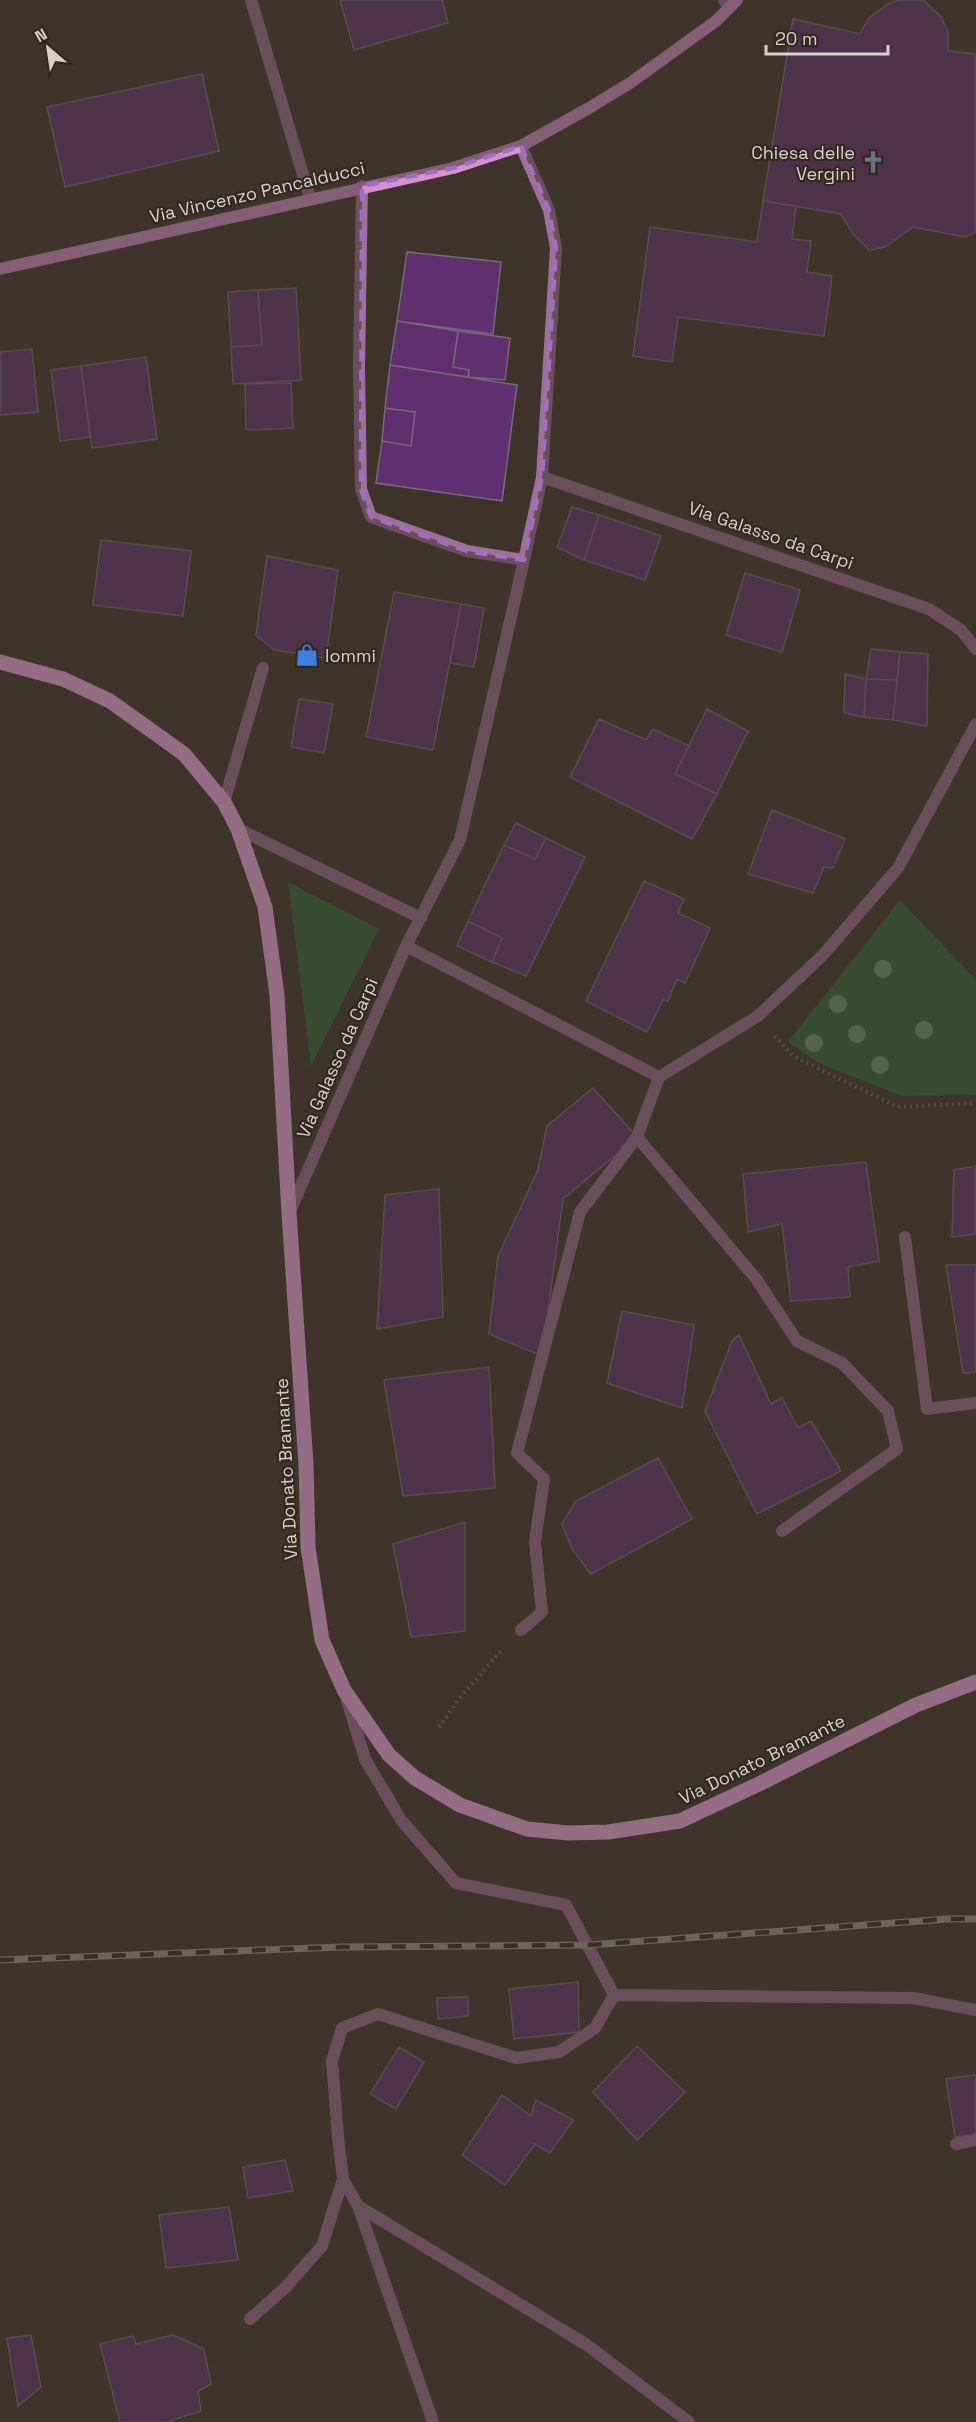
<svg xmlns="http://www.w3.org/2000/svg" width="976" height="2422" viewBox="0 0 976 2422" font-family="'Space Grotesk',sans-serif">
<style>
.green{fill:#2d6c38}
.building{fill:#602f70;stroke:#756b78;stroke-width:1.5}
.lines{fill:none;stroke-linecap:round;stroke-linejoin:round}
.path{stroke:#837a72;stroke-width:4;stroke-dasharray:1.5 4.5;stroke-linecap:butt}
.lane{stroke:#9e7098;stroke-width:12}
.street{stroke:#9e7098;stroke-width:12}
.secondary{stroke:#d890d0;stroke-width:12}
.primary{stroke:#fbb1f2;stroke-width:15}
.rail-casing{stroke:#a59c95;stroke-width:7}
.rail{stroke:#342920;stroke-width:4.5;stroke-dasharray:14;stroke-linecap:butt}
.tree{fill:#6f9f6d}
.marked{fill:none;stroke:#a06ec4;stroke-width:4.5;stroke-dasharray:12 8;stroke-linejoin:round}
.labels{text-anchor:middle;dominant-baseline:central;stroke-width:4.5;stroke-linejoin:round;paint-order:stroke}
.poi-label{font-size:18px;fill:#d8d1cb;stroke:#342920;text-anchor:end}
.street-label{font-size:18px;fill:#d8d1cb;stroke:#342920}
</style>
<rect width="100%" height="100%" fill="#3f342a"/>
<path class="green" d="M288,882L379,929L311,1066Z
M900,900L976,980V1095L902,1096L821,1064L788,1042Z"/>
<path class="building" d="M340,0H442L448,23L354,50Z
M899,0H923L941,17L948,32V51L976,54V232L965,237L913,227L885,247L869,250L853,234L841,214L763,201L793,19L860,34L869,18L888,4Z
M202,74L219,151L65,187L47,107Z
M763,201L796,206L792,239L811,241L807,272L832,276L824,336L678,317L672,362L633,356L650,227L757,242Z
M407,252L501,262L493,334L397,321Z
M296,288L301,380L233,384L231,347L262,345L258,290Z
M258,290L262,345L231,347L228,292Z
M397,321L458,331L453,367L469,370L468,377L390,365Z
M458,331L510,338L505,380L468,377L469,370L453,367Z
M32,349L38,412L0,415V352Z
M146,357L157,439L92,448L81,366Z
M390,365L517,385L502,501L376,483L382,441L411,446L415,412L385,408Z
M81,366L90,437L60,441L51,370Z
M291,383L293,428L246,430L245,384Z
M385,408L415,412L411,446L382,441Z
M572,507L599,515L584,560L557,547Z
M599,515L661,536L645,580L584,560Z
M101,540L191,551L183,616L93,605Z
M267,556L338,570L326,658L274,650L256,635Z
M745,573L800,590L782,652L726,635Z
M394,592L461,604L433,750L366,737Z
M461,604L484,608L474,667L450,663Z
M871,649L900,652L897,680L866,679Z
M900,652L928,654L927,726L893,720Z
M845,674L866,679L864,717L844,713Z
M866,679L897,680L893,720L864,717Z
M299,699L333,704L324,753L291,747Z
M707,709L748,731L717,794L675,774Z
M599,719L646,740L653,729L689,746L675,774L717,794L692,839L570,777Z
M772,810L845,839L833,868L824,867L813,893L748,874Z
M516,823L546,838L535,859L504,845Z
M546,838L585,857L526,976L492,962L502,938L468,921L504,845L535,859Z
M644,881L684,899L678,913L710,928L685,983L677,979L668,1001L663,1000L647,1032L586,1001Z
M468,921L502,938L492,962L457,946Z
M593,1088L637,1137L563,1199L542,1356L489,1334L498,1256L538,1170L547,1126Z
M866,1162L879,1261L848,1267L850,1297L791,1301L782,1224L748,1232L743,1174Z
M976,1166V1234L952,1237L954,1170Z
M439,1189L443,1317L377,1329L385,1195Z
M946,1265H976V1372L963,1373Z
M622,1311L694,1325L682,1408L607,1383Z
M739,1335L771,1404L782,1397L798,1428L811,1421L841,1471L757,1514L705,1411L732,1341Z
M489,1367L495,1488L403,1496L384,1380Z
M658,1458L692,1519L591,1574L572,1549L562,1524L576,1501Z
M465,1522V1631L411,1637L393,1544Z
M578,1982L579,2032L514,2039L509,1989Z
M468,1997V2016L438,2019L437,1998Z
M637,2046L685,2092L637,2140L593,2092Z
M399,2047L424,2062L396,2109L370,2094Z
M976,2075V2134L955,2137L946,2079Z
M502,2095L531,2116L536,2100L573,2120L550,2153L535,2144L505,2185L462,2155Z
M285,2160L293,2191L248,2198L243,2167Z
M229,2207L238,2260L166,2268L159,2215Z
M31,2335L41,2387L18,2406L7,2338Z
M173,2335L204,2349L211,2384L198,2391L201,2411L166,2422H120L100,2344L133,2336L136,2344Z"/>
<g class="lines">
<path class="path" d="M775,1036L793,1056L898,1107L976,1103
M439,1727L459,1699L502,1650"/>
<path class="lane" d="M724,0L729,8
M224,802L263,668
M956,2144L976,2140"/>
<path class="street" d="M251,0L310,198
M362,186L359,367L361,489L371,517L467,551L524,560
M542,477L929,609L961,630L976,649
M238,829L421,918
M406,946L659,1077L637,1137L580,1212L517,1453L544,1479L535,1542L542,1612L521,1630
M659,1077L758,1016L822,956L898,868L976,724
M637,1137L757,1280L797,1341L842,1363L888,1411L897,1449L782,1531
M290,1211L406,946L460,840L524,560L542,477L556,248L549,210L521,146
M905,1237L927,1409L976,1403
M346,1697L365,1759L401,1820L456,1883L566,1905L614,1995L595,2028L559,2052L516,2058L378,2014L342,2028L332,2061L338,2137L343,2179L358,2206L433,2422
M614,1995L913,1998L976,2010
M358,2206L587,2345L689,2422
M250,2319L286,2287L322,2246L343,2179"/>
<path class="secondary" d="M0,269L453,168L521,146L589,108L630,83L716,21L737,0"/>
<path class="primary" d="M0,662L63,679L110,701L184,754L224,802L238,829L265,907L277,995L289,1213L306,1464L308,1547L322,1640L344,1690L389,1755L415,1778L460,1805L527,1829L568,1833L608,1832L680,1821L759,1784L916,1705L976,1682"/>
<g class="rail-casing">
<path id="rail" d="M0,1960L341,1947L588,1945L948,1919H976"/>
</g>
<use href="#rail" class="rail"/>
</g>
<g class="tree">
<circle cx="883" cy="969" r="9"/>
<circle cx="838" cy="1004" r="9"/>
<circle cx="924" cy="1030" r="9"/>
<circle cx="857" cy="1034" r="9"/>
<circle cx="814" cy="1043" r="9"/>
<circle cx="880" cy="1065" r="9"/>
</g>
<path d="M0 0H976V2422H0ZM521,146L549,210L556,248L542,477L524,560L467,551L371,517L361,489L362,186L453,168Z" fill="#3f342a" fill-opacity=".55" fill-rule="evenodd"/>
<path class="marked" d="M521,146L549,210L556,248L542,477L524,560L467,551L371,517L361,489L362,186L453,168Z"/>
<defs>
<g id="church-bare" transform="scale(1.8)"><path d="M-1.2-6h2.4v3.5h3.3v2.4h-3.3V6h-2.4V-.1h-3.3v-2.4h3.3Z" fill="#6b7280" stroke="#342920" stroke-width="2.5" paint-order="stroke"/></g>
<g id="shop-bare" transform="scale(1.8)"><path d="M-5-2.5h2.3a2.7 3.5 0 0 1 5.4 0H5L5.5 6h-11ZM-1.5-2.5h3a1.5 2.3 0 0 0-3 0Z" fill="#3f7fe0" stroke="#342920" stroke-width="2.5" paint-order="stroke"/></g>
</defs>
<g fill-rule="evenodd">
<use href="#church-bare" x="873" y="162"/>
<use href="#shop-bare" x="307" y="655"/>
</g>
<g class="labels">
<g class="poi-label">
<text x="855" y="152">Chiesa delle<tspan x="855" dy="21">Vergini</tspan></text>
<text x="325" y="655" text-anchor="start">Iommi</text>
</g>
<g class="street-label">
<text transform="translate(257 192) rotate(-13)">Via Vincenzo Pancalducci</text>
<text transform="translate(771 535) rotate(19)">Via Galasso da Carpi</text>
<text transform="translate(337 1058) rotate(-66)">Via Galasso da Carpi</text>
<text transform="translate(286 1469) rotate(-93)">Via Donato Bramante</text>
<text transform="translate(762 1759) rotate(-26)">Via Donato Bramante</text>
</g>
</g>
<g transform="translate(48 48) rotate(331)" stroke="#342920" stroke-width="4.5" paint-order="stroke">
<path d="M0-4.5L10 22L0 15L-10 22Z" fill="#d8d1cb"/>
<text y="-9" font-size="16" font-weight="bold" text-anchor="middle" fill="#d8d1cb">N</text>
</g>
<path d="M766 45v9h122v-9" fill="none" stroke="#d8d1cb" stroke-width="3"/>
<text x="775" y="45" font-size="18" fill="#d8d1cb" stroke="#342920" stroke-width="4.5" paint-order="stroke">20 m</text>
</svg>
